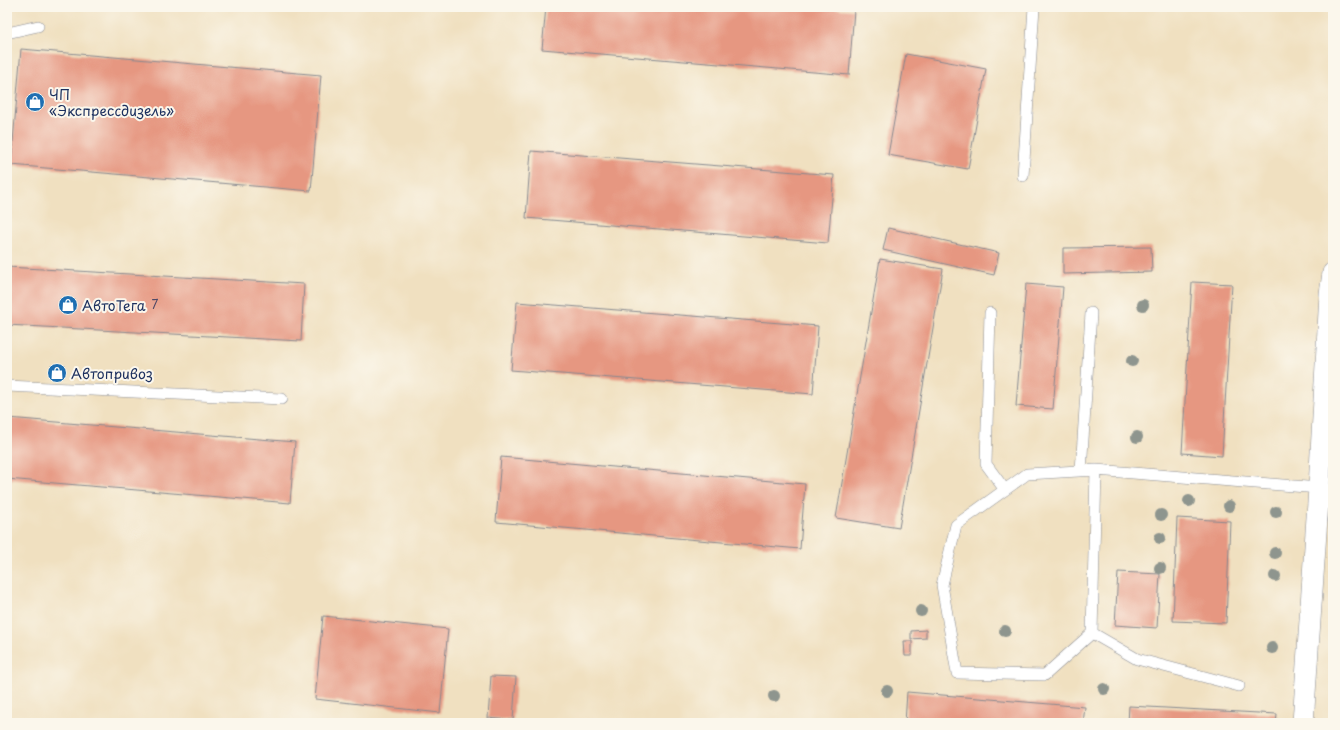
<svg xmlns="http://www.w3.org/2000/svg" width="1340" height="730" viewBox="0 0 1340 730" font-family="'Playpen Sans',sans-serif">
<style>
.building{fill:#e69781}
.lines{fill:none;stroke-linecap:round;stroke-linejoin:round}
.service-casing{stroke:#86888f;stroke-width:12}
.minor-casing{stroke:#86888f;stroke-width:22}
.service{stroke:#fff;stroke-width:11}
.minor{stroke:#fff;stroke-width:21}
.tree{fill:#8e958e}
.labels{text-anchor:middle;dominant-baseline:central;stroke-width:4;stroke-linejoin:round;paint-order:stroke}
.number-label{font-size:12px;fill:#4e4967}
.poi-label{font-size:14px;fill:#1b2f5e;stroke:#fbf7ec;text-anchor:start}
</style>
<rect width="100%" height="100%" fill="#fbf7ec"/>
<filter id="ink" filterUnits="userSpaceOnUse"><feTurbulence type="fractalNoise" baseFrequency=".025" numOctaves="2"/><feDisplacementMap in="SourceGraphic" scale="8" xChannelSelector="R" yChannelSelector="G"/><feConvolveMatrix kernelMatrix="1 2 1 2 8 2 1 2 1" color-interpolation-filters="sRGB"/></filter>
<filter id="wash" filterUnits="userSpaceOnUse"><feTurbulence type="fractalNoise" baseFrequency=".012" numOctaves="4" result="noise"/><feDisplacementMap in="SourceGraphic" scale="16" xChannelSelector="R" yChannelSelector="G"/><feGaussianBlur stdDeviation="0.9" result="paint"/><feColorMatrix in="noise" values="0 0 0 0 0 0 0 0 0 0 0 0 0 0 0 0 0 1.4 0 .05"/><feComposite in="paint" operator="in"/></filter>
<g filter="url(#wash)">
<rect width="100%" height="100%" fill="#f0e0c0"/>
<g id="blocks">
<path class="building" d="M546,7H815L854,10L849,75L542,49Z
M21,49L321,75L311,191L11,165Z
M906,54L986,69L968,169L888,155Z
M531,151L834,175L828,243L526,218Z
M888,228L999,253L994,275L883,250Z
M1151,247L1152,272L1063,274V248Z
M880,259L943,269L899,528L836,518Z
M7,267L304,284L301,341L7,325Z
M1192,282L1232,284L1222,456L1182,453Z
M1026,284L1063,287L1053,409L1016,406Z
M517,302L818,326L813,394L511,370Z
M8,418L295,442L290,503L7,479V436Z
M501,457L805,484L800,549L496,522Z
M1177,518L1230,521L1226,623L1173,621Z
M1118,572L1160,574L1157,628L1115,625Z
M323,616L448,629L440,713L315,699Z
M926,630V638L911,639V631Z
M904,641H912V656H905Z
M491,676L516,677L513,720L488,718Z
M907,692L1085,707L1083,723H905Z
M1129,706L1277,714L1276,723H1128Z"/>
</g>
</g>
<g filter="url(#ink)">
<use href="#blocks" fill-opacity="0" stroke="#86888f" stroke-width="1"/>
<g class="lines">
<g class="service-casing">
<path id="service" d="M7,33L38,26
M1023,176L1034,7
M990,313L986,464L1005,490
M7,386L282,399
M1096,470L1092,633L1045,675L957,673L942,585L956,525L1027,474L1096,470L1319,488L1333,494
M1081,471L1091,313
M1092,633L1137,659L1239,686"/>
</g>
<g class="minor-casing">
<path id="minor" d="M1303,723L1319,488L1330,294L1333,273"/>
</g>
<use href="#service" class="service"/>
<use href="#minor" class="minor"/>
</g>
<g class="tree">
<circle cx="1143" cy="305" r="6"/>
<circle cx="1132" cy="361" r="6"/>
<circle cx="1137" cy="437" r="6"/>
<circle cx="1189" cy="501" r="6"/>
<circle cx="1229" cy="506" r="6"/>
<circle cx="1276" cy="512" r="6"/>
<circle cx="1161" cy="515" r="6"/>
<circle cx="1160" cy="538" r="6"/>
<circle cx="1275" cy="553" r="6"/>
<circle cx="1160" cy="568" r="6"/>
<circle cx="1275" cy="576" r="6"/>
<circle cx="921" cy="611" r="6"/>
<circle cx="1005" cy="631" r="6"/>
<circle cx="1272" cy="648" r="6"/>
<circle cx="1104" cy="689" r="6"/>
<circle cx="887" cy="691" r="6"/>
<circle cx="774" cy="696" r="6"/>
</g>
</g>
<defs>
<g id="shop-disc" transform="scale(1)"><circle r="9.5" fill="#1f6fb2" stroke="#fbf7ec"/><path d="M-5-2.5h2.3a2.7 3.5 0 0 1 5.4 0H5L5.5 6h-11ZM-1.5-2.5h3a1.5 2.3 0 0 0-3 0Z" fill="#fff"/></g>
</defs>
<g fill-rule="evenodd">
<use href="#shop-disc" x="35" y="102"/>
<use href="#shop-disc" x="68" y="305"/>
<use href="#shop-disc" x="57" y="373"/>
</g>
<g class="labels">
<g class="number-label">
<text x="155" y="304">7</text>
</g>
<g class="poi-label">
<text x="49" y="94">ЧП<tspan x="49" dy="16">«Экспрессдизель»</tspan></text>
<text x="82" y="305">АвтоТега</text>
<text x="71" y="373">Автопривоз</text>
</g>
</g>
<rect width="1340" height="730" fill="none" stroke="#fbf7ec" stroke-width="24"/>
</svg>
